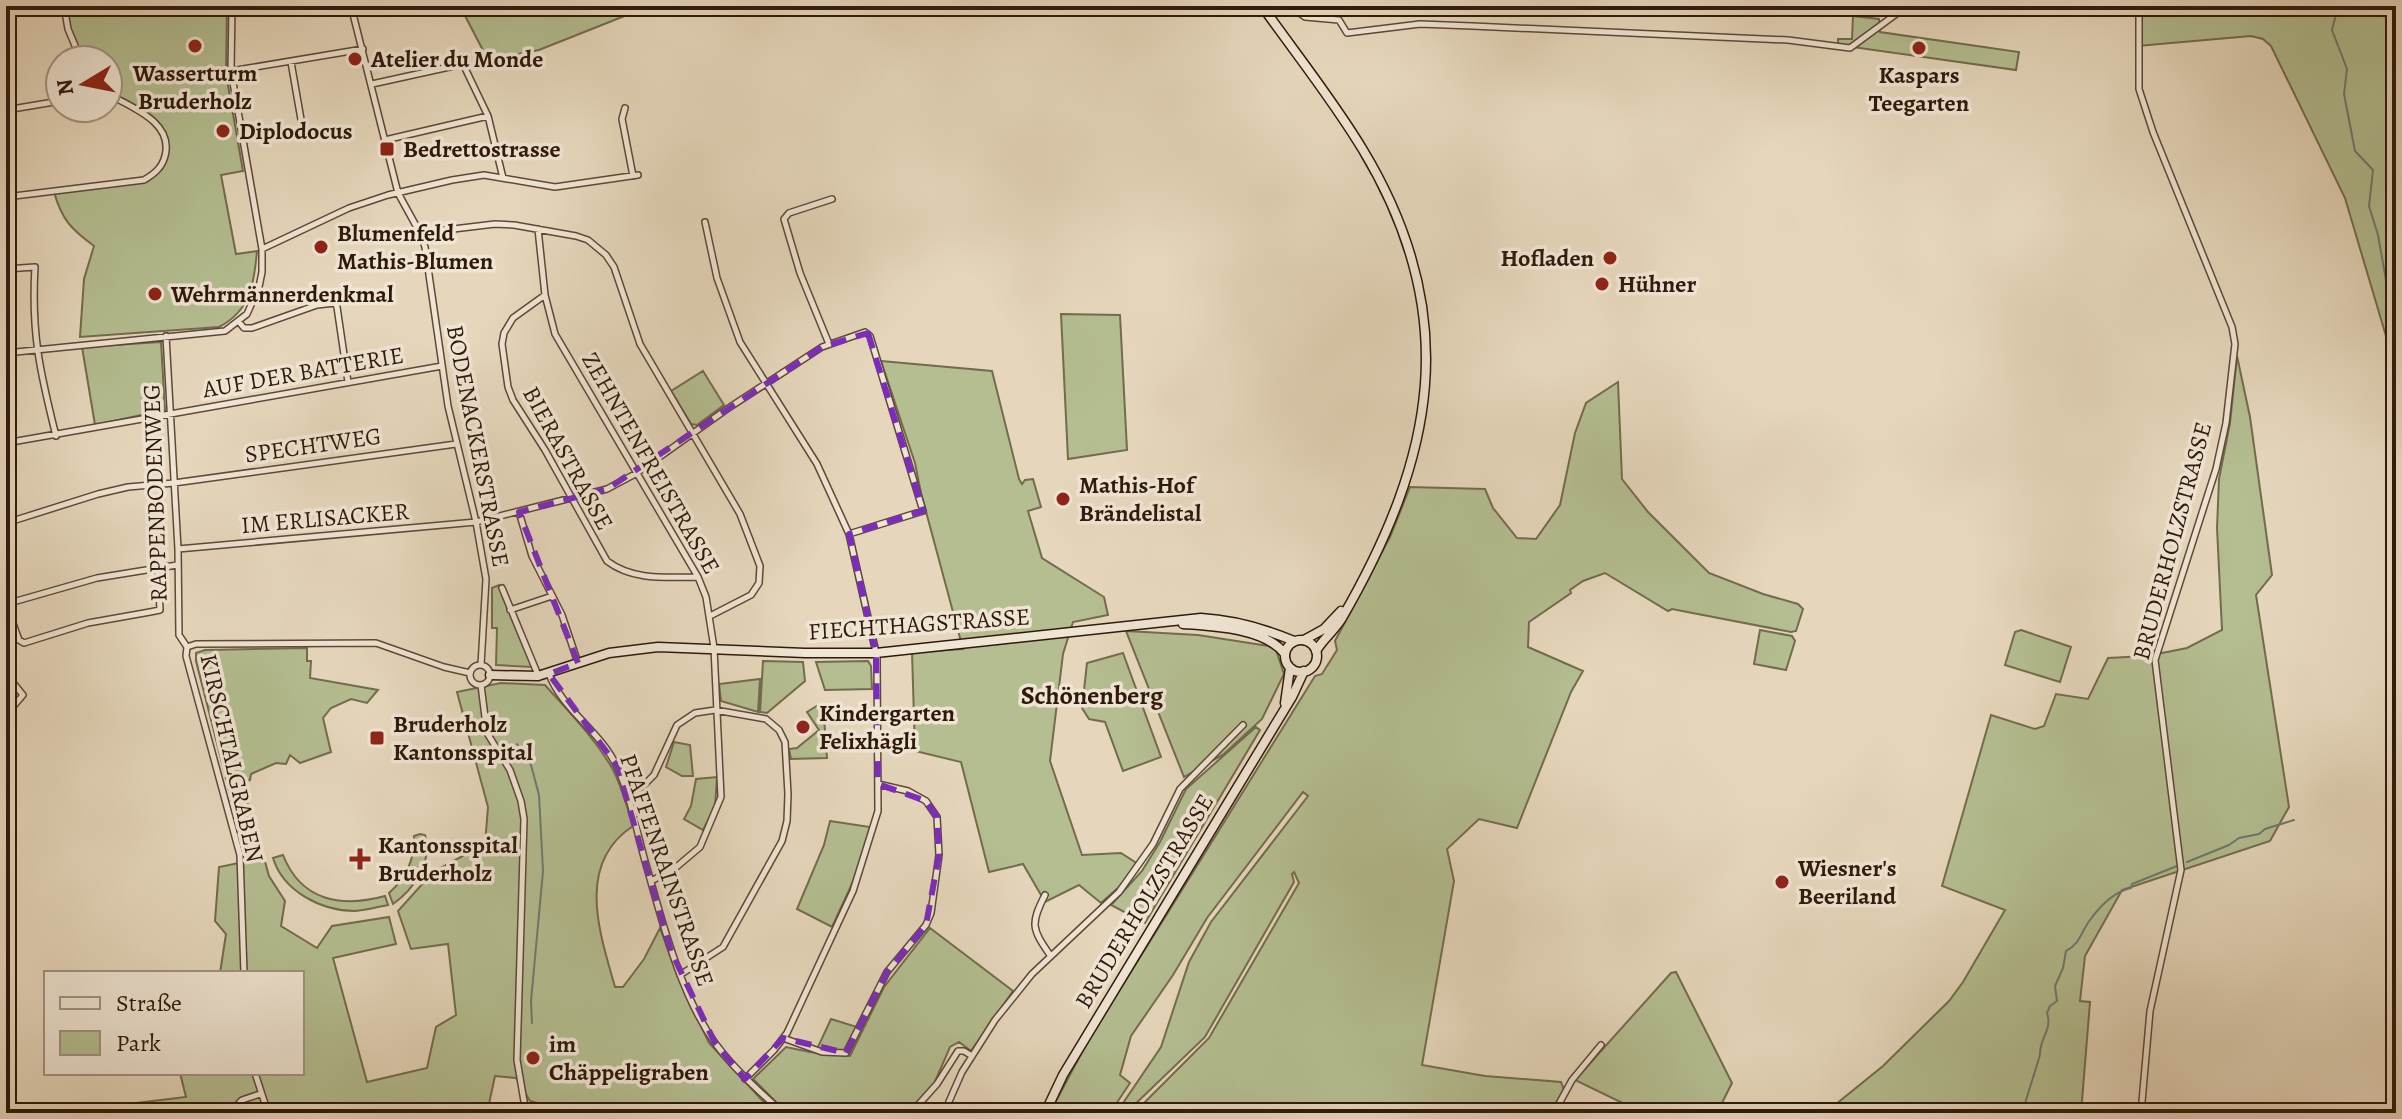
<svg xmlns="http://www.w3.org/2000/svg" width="2402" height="1119" viewBox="0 0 2402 1119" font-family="Alegreya,serif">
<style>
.green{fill:#b4be91;stroke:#726c4e;stroke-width:2}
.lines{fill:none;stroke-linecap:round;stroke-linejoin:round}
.stream{stroke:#6d7a6f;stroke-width:2}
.street-casing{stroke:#5e4838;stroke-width:8}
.secondary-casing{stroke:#30190c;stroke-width:11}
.street{stroke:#efe5d3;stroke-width:5}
.secondary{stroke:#efe5d3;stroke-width:8}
.marked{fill:none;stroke:#7b2cbf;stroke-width:6;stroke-dasharray:16 10;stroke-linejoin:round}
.poi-dot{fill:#8f2418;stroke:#efe5d3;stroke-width:3}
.labels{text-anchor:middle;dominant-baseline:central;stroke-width:7;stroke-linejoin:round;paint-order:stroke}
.poi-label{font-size:24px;font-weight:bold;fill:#30190c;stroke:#efe5d3;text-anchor:start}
.street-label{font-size:24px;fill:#30190c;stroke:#efe5d3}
.neighbourhood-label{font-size:26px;font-weight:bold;fill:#30190c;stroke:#efe5d3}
</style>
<rect width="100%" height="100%" fill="#e6d7bc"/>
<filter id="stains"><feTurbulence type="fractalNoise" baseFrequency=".0025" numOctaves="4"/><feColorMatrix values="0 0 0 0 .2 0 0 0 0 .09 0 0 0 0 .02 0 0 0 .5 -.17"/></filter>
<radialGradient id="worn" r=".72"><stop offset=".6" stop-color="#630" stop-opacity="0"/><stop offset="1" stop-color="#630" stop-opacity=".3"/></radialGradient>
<path class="green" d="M67,6H227L226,74L243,171L221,175L236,254L257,251C254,284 251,310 219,327L80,337L84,279L94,246C71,229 62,220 54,192L144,180L163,164L167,150L156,123L108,94V60H81L75,50L64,10Z
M460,6H657L637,11L539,50L488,60Z
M2138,6H2396V336H2386L2345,198L2271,46L2263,39L2251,36L2138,46Z
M1853,16L1879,19L1880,32L2019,52L2016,70L1838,45V39H1852Z
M1061,314L1120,315L1127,450L1068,459Z
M161,342L165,410L95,425L82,347Z
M2237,356L2250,417L2272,575L2256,595L2289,807L2270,841L2122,890L2085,956L2080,1001L2090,1002L2081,1113H1825L1883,1066L1949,1001L1963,982L2005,910L1942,886L1991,715L2035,729L2044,726L2056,694L2088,699L2108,658L2147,656L2187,648L2222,630L2217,528L2219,479L2230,423Z
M881,361L992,371L1019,479L1022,484L1025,480L1033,479L1041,507L1028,511L1042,558L1104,597L1108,615L1073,622L1063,654L1050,761L1082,855L1121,853L1138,864L1119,887L1101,903L1079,885L1045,902L1023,864L989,872L961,762L915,751L912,652L963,649L921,493L915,463Z
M703,371L724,405L697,425L691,424L671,391Z
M1618,382L1622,479L1648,512L1709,573L1763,594L1798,604L1803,609L1796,631L1791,632L1672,609L1668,611L1605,573L1583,581L1570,590L1571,593L1529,622L1528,647L1583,671L1571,692L1517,828L1479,819L1447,849L1454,881L1422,1065L1485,1076L1561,1082L1564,1090L1550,1113H1134L1209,1038L1299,883L1294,872L1292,874L1294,882L1205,1037L1127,1112H1117L1161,1047L1189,962L1211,922L1308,796L1303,792L1207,918L1173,975L1131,1036L1120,1075L1130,1083L1112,1110L1101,1113H1059L1055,1103L1088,1041L1315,676L1322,674L1337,650L1335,641L1390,537L1410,487L1485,489L1493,508L1517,538L1536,539L1560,505L1575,433L1586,403Z
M499,585L532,667L496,665L497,628H492V588Z
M1760,630L1792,636L1795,641L1786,670L1754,664Z
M2021,630L2071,647L2060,682L2005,665L2015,632Z
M1126,631L1198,635L1275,647L1284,674L1262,719L1224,754L1184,777Z
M307,648V661H311L310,678L378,690L367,703L351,699L331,708L323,718L331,752L300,763L290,755L286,764L276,763L251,774L250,780L241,784L261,844L256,850L248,851L243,845L196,661V653L205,650Z
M1123,653L1161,757L1123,771L1105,722L1089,719L1082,708L1087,663Z
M763,661L803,662L805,681L767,713L760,712Z
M868,661L871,666L872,689L825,690L816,662Z
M760,679L758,712L721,701L719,684Z
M501,683L545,685C568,711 594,737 612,768C622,786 627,807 633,826C575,864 600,934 615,987H623L644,959L660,928L678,977L709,1043L774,1113H551L541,1104L530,1101L516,1078L495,1076L487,1113H112V1106L186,1097L180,1073H302V973H220L226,934L215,921L219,867L264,858L269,876L285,901L281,926L317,948L332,926L389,917L396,944L333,958L367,1082L427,1068L436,1027L456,1015L448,944L411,949L398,911L433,872L485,844L488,807L457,692Z
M820,704L824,717L827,758L791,759L789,749L797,748L819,730L807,712Z
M1256,727L1260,730L1145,923L1111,905L1142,871L1160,842L1186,789Z
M674,742L690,745L693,776H682L666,767Z
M717,777L715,807L703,830L684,819L691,806L696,779Z
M830,821L870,827L858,871L832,927L797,909L824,845Z
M420,834L425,835C433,862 414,889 393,904L389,893C406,878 415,859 414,836Z
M283,855C301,901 341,908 385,896L388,905C377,907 366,910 355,911C321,911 283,891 273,858Z
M930,928L1013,991L971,1051L959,1042L950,1047L934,1084L907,1113H787L753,1079L786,1047L810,1052L850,1056L884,987Z
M1676,972L1732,1083L1717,1113H1643L1575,1080L1671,973Z
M831,1019L857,1027L845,1051L817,1049Z"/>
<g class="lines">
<path class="stream" d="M2338,6L2332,30L2347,69L2344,94L2355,151L2373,170L2369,206L2378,235L2386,280L2396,288
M2396,301L2394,303L2396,304
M517,744L531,765L539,795L543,871L531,1001L532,1023
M2187,862L2229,845L2239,838L2259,834L2265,829L2294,820
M2022,1113L2040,1055C2039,1039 2053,1029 2047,1013L2050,1006L2057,1001L2055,986L2063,968L2066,951C2080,944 2081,932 2090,920C2100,906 2114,892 2131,888L2132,884L2177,866"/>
<g class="street-casing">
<path id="street" d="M64,6L68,29L81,60
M351,6L398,193L420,233L425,247L448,406L476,522L486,579L481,665
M1290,6L1305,17L1339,20L1347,33L1420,24L1472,26L1788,40L1850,48L1907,6
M2139,6V89L2153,132L2232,327L2235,344L2226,423L2216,469L2155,660L2181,870L2150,1011L2141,1113
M291,62L303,131L300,138
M231,71L363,49
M372,84L463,64L488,116L503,178
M6,88L13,109
M625,108L622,119L633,176
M6,110L60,101
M385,140L488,116
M6,197L144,180C154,174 162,168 165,156C174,122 131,107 108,94
M705,222L717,278L740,342L817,464L849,534L877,657L878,811L853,891L787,1033L774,1050L745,1079
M538,229L545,295L555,334L698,577L706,597L714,648L721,797L700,847L674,869L651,881
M420,233L495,224L514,225L576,236L588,240L606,255L614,267L640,344L740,514L760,566L759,583L751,595L710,616
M262,249L349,208L388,195L452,180L484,175L555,187L638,175
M6,269L35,267C31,333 40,372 56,436
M545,295L513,318L504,333L502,344L508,387L513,400L545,450L607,561C633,581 667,577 698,577
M239,322L244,328H252L317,305L335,303L337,307L348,382
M166,336L178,549L179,635L187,647
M829,344L800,273L784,219L789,213L832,199
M6,353L225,331L247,314L259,287L262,272V249L231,71L232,6
M6,443L442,366
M519,512L532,556L562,615L578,663
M6,523L98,494L128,487L174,483L456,444
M178,549L476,522L607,489L637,473L727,409L822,347L865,332L870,336L923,511L849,534
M502,588L538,675
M6,604L19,640L24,643L88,623L150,612L160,610L158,567
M6,604L97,578L177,565
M510,610L552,596
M187,647L186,656L240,855L244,973
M187,647L196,644L376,643L444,667L470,673
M470 675a10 10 0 1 1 20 0a10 10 0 1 1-20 0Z
M6,674L23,695L6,715
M549,674C563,711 601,731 617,767C631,797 636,829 645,861C662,920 679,992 715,1043C734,1069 759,1091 783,1113
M481,685L487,733L510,770L521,801L524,819L517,1060L526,1113
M627,794L643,786L654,775L677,725L695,713L715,710L766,719L779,730L785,742L788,794L787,821L782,841L723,947L680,975
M1045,895C1030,924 1032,929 1050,955
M783,1038L822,1052L846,1053L887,972L926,925L931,913L939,855L937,817L926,801L908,791L878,784
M255,1073L268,1113
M525,1111L541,1108L547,1113
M230,1113L242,1100L260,1094
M911,1113L937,1084L958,1051H964L972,1056
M944,1113L962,1072L995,1020L1032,974L1119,892L1153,844L1180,789L1243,725
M1554,1113L1572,1080L1601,1045"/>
</g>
<g class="secondary-casing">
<path id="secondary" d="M1262,6C1296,54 1333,100 1363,150C1463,316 1435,457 1342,618C1335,630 1323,639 1316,651
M1183,624C1213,626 1265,628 1285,654
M1304,640L1324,629L1341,611
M1285 656a16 16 0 1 1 32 0a16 16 0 1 1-32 0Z
M490,675L538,676L609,653L658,647L805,653H876L1201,618C1235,620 1263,628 1294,641
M1285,703L1290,668
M1045,1113L1063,1075L1292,697L1304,671"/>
</g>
<use href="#street" class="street"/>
<use href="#secondary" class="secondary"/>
</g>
<path class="marked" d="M868,333L923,511L849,534L876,653L878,784L926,801L937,817L939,855L926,925L887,972L846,1053L783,1038L745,1079L715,1043L671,951L617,766L549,674L578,663L519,512L607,489L822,347Z"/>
<g class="poi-dot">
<circle cx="195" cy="46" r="8"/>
<circle cx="1919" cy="48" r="8"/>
<circle cx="355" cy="59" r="8"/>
<circle cx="223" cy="131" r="8"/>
<rect x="379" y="141" width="16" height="16" rx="4"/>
<circle cx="321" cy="247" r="8"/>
<circle cx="1610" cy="258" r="8"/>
<circle cx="1602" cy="284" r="8"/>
<circle cx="155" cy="294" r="8"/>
<circle cx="1063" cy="499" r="8"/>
<circle cx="803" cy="727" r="8"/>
<rect x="369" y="730" width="16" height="16" rx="4"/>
<path d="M356 847h8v8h8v8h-8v8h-8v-8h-8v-8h8z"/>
<circle cx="1782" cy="882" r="8"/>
<circle cx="533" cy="1058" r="8"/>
</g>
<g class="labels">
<g class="poi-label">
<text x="371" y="59">Atelier du Monde</text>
<text x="195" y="73" text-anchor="middle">Wasserturm<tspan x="195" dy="28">Bruderholz</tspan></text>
<text x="1919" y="75" text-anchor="middle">Kaspars<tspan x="1919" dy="28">Teegarten</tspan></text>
<text x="239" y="131">Diplodocus</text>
<text x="403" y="149">Bedrettostrasse</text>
<text x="337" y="233">Blumenfeld<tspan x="337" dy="28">Mathis-Blumen</tspan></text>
<text x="1594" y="258" text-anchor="end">Hofladen</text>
<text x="1618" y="284">Hühner</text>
<text x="171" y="294">Wehrmännerdenkmal</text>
<text x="1079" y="485">Mathis-Hof<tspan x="1079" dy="28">Brändelistal</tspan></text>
<text x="819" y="713">Kindergarten<tspan x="819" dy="28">Felixhägli</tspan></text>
<text x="393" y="724">Bruderholz<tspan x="393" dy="28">Kantonsspital</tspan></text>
<text x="378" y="845">Kantonsspital<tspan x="378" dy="28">Bruderholz</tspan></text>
<text x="1798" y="868">Wiesner's<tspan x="1798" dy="28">Beeriland</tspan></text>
<text x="549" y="1044">im<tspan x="549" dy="28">Chäppeligraben</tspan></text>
</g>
<g class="street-label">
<text transform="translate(303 372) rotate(-10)">AUF DER BATTERIE</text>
<text transform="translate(313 445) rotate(-8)">SPECHTWEG</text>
<text transform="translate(478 446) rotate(79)">BODENACKERSTRASSE</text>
<text transform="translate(568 458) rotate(61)">BIERASTRASSE</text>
<text transform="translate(651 463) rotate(60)">ZEHNTENFREISTRASSE</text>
<text transform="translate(155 493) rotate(-92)">RAPPENBODENWEG</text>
<text transform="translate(325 518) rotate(-5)">IM ERLISACKER</text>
<text transform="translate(2172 541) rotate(-75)">BRUDERHOLZSTRASSE</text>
<text transform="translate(919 624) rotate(-4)">FIECHTHAGSTRASSE</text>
<text transform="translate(232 758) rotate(77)">KIRSCHTALGRABEN</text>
<text transform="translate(667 870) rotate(71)">PFAFFENRAINSTRASSE</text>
<text transform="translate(1144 901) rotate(-59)">BRUDERHOLZSTRASSE</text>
</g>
<g class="neighbourhood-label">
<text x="1092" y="695">Schönenberg</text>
</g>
</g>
<rect width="2402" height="1119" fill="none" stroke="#e6d7bc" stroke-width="32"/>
<rect x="8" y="8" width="2386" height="1103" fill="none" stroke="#30190c" stroke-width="4"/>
<rect x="16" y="16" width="2370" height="1087" fill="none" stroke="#30190c" stroke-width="2"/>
<rect x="44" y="971" width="260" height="104" fill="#efe5d3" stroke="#a39383" stroke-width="2"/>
<rect x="60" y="997" width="40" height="12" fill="#efe5d3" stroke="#a39383" stroke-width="2"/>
<text x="116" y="1011" font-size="24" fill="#30190c">Straße</text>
<rect x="60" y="1031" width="40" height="24" fill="#b4be91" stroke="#a39383" stroke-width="2"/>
<text x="116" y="1051" font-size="24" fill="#30190c">Park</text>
<g transform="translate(84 84) rotate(260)"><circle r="38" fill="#efe5d3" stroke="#a39383" stroke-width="2"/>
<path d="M0-6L14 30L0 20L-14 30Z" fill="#8f2418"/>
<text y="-12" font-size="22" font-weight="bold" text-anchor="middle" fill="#30190c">N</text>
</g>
<rect width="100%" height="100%" filter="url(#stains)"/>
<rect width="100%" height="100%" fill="url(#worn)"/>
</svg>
